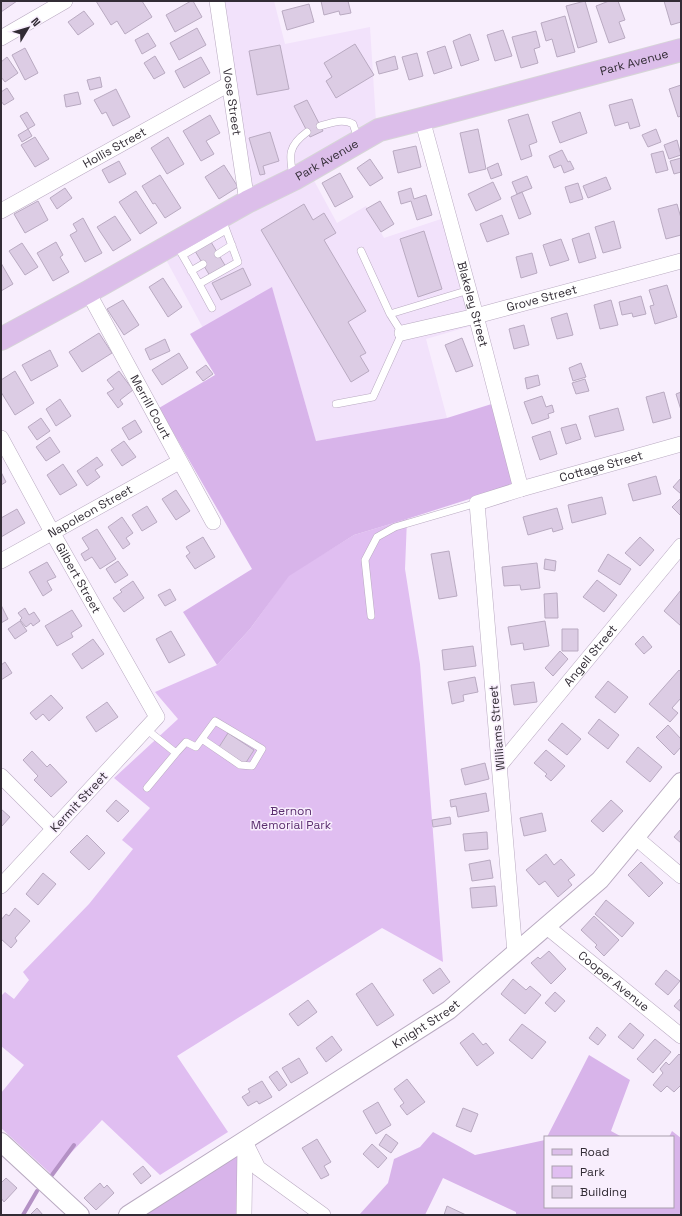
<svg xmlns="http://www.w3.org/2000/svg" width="682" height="1216" viewBox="0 0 682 1216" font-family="'Space Grotesk',sans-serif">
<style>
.built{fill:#f2e2fb}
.green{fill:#e0bef1}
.forest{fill:#d8b4ea}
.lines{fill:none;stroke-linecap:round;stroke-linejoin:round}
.stream{stroke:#b491c5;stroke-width:4}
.building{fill:#dccce4;stroke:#b9aac1}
.service-casing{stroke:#b9aac1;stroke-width:8}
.minor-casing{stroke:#b9aac1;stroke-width:16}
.tertiary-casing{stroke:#b9aac1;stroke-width:20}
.primary-casing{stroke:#d6d5d7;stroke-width:24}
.service{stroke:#fff;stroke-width:7}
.minor{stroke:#fff;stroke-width:15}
.tertiary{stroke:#fff;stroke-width:18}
.primary{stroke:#dcbeea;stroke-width:22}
.labels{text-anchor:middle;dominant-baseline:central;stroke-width:3;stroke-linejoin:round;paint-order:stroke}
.street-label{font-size:12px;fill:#322c35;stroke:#f8eefd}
.park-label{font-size:12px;fill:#5b2f6f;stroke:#f8eefd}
</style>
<rect width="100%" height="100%" fill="#f8eefd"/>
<path class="built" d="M225,1H274L285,44L370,27L376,122L305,164L337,223L366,206L384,238L453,215L481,323L426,339L447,418L316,441L272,288L203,328L164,256L249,210Z"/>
<path class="green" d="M407,519L405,569L420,664L443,962L382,928L177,1056L228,1132L160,1175L102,1120L51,1174L1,1128V1093L24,1065L1,1046V996L5,992L14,999L29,980L23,972L89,904L133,849L122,840L150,808L114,778L178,719L155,692L217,665L250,629L289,575L354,535Z"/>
<path class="forest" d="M272,287L316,441L447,418L498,402L516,484L407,519L354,535L289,576L250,629L217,665L183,612L252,569L159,408L215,375L190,334Z
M589,1055L630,1080L611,1131L622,1137H547Z
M672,1131L681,1138V1215H516V1212L443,1178L425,1215H359L388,1183L394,1159L420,1147L433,1132L475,1155L545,1140V1207H673V1137H669Z
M241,1148V1215H143Z"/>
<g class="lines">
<path class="stream" d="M52,1175L74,1145
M23,1215L37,1191"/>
</g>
<path class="building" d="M1,1H17L1,12Z
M96,1H142L152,17L125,34L117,21L111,25Z
M191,1H193L202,17L175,32L166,15Z
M321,1H348L351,13L340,15L339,11L324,15Z
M585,1L597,42L578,48L566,6Z
M609,1H618L625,20L619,22L625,38L609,43L596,6Z
M664,1H681V22L671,25Z
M309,4L314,22L287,30L282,11Z
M84,11L94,24L78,35L68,22Z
M565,16L575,52L557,57L552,39L546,41L541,23Z
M197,28L206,45L179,60L170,43Z
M503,30L512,56L495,61L487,35Z
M536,31L540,47L534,49L538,63L521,68L512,37Z
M148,33L156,46L142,54L135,40Z
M470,34L479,60L461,66L453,41Z
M355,44L374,75L336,98L326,81L332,77L324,63Z
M280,45L289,89L257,95L249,51Z
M445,46L452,68L434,74L427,52Z
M25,48L38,73L25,80L12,55Z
M417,53L423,76L409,80L402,57Z
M155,56L165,73L154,79L144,63Z
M395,56L398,69L379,74L376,62Z
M7,57L18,73L5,82L1,77V62Z
M201,57L210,73L184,88L175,71Z
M100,77L102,87L90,90L87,80Z
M681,85V116L678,117L669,89Z
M7,88L14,99L4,105L1,101V92Z
M116,89L130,117L113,126L106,112L102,114L94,100Z
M78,92L81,104L66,107L64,95Z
M632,99L640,126L630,129L628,122L615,126L609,105Z
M307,100L323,131L310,137L294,106Z
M27,112L35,125L28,129L20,116Z
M580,112L587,133L560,143L552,122Z
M528,114L537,142L529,145L532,156L521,160L508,120Z
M210,115L220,133L206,141L214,154L201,161L183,131Z
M28,129L32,136L22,142L18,135Z
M478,129L486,169L469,173L460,133Z
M656,129L661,142L648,147L642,135Z
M270,132L279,161L263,166L265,174L260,175L249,138Z
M35,137L49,159L35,167L21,145Z
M168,137L184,164L167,174L151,148Z
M677,140L681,155L669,159L664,145Z
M416,146L421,167L398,173L393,151Z
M562,150L568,162L570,161L574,169L564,173L561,165L554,168L549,156Z
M663,151L668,170L656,173L651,154Z
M681,158V172L674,174L670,161Z
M370,159L383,178L370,186L357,168Z
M119,161L126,174L109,183L102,170Z
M498,163L502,175L491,179L487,168Z
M224,165L238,187L219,199L205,177Z
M340,173L353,197L335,207L322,183Z
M160,175L181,208L165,218L155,203L153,204L142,186Z
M527,176L532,188L517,194L512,182Z
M606,177L611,189L588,198L583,186Z
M493,182L501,199L476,211L468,194Z
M578,183L583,199L570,203L565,187Z
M65,188L72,198L57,209L50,198Z
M411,188L414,199L426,195L432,215L417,220L411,201L401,204L398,192Z
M136,191L157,223L140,234L119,202Z
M522,192L531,214L519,219L511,197Z
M38,201L48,220L25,233L14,214Z
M380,201L394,224L381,232L366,209Z
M304,204L313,220L324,213L336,233L324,240L366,311L348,322L366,353L360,356L369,371L351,382L261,230Z
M677,204L681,218V235L666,239L658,209Z
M502,215L509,234L487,242L480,224Z
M115,216L131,240L113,251L97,227Z
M83,218L102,253L85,262L70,235L77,231L73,224Z
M614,221L621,248L603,253L595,227Z
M424,231L442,289L418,297L400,239Z
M589,233L596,258L579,263L572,239Z
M561,239L569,260L550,266L543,245Z
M56,242L63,255L60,257L69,272L53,281L37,253Z
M211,242L226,267L210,276L195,251Z
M22,243L38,267L25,275L9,251Z
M532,253L537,273L521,278L516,257Z
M1,263L13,284L1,291Z
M243,268L251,285L221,300L212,283Z
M163,278L182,307L168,317L149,287Z
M667,285L677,317L655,324L650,306L654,305L649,290Z
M641,296L646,314L633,317L632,313L622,315L619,302Z
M123,300L139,325L124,335L107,309Z
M611,300L618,325L600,329L594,305Z
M567,313L573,335L557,339L551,318Z
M524,325L529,345L514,349L509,329Z
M99,333L112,353L82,372L69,352Z
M462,338L473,366L456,372L445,345Z
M165,339L170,351L150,360L145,349Z
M50,350L58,366L31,381L22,365Z
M179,353L188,368L162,385L152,370Z
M581,363L586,377L573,381L569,368Z
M206,365L213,374L203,381L196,372Z
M15,371L34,403L15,415L1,392V380Z
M119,371L133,390L120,400L123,404L118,408L107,393L114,389L107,380Z
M538,375L540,385L527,389L525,378Z
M585,379L589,391L576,394L572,383Z
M664,392L671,418L653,423L646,397Z
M681,392V410L676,394Z
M542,396L546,407L552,405L554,412L548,414L549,418L532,424L524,402Z
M60,399L71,416L56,426L46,409Z
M618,408L624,430L595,437L589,416Z
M41,418L50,431L37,440L28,427Z
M135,420L142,432L129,440L122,428Z
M576,424L581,439L566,444L561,428Z
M550,431L557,454L540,460L532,437Z
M50,437L60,452L46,461L36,447Z
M124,441L136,457L122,466L111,450Z
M97,457L103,465L95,470L100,477L87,486L77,471Z
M63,464L77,485L60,495L47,475Z
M1,472L6,482L1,485Z
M656,476L661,494L633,501L628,484Z
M681,478V494L673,487Z
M176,490L190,511L176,520L162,499Z
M602,497L606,514L572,523L568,505Z
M680,499L681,500V516L672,507Z
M147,506L157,522L142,531L132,515Z
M557,508L563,529L553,532L552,528L528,535L523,517Z
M17,509L25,523L1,537V518Z
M122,517L133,533L126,538L130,544L123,549L108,527Z
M97,529L116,559L100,569L92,557L85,561L81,554L89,549L82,538Z
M203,537L215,557L195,569L186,556L190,553L186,547Z
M640,537L654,550L640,566L625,553Z
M449,551L457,596L439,599L431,554Z
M608,554L631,569L620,585L598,571Z
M545,559L556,561L555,571L544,569Z
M118,561L128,575L115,583L106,569Z
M47,562L56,577L47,581L52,590L43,596L29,572Z
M537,563L540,588L521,590L520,585L504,586L502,567Z
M597,580L617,595L604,612L583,597Z
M133,581L144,598L124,612L113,598L122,592L120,590Z
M170,589L176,600L165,606L158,595Z
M681,590V626L664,611Z
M557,593L558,618H545L544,594Z
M1,605L8,619L1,623Z
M25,608L29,615L34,612L40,621L33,626L31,623L26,627L20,620L22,618L18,613Z
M72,610L82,626L71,633L73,637L57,646L45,626Z
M20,621L27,631L15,639L8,629Z
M545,621L549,646L524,650L523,643L511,645L508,627Z
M562,629H578V651H562Z
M171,631L185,655L169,663L156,639Z
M643,636L652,647L644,654L635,644Z
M93,639L104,654L82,669L72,654Z
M473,646L476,666L444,670L442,650Z
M560,651L568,659L553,676L545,668Z
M5,662L12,673L1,680V665Z
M679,670L681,672V698L672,708L678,713L670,722L649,704Z
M475,677L478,692L463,695L464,701L452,704L448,682Z
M608,681L628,697L615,713L595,697Z
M534,682L537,702L514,705L511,685Z
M51,695L63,708L49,721L43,714L36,720L30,713Z
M107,702L118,717L96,732L86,717Z
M599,719L619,735L608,749L588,733Z
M562,723L581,739L567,755L548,740Z
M668,725L681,739V747L674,755L656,737Z
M228,733L254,750L245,764L219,747Z
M638,747L662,767L650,782L626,762Z
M546,750L565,766L551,781L545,776L547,774L534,763Z
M32,751L47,767L50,764L67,782L51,797L34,780L38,776L23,760Z
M485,763L489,779L465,785L461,769Z
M486,793L489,811L458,817L456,806L451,807L450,800Z
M116,800L129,811L118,822L106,811Z
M611,800L623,811L603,832L591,821Z
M1,809L10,817L2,826L1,825Z
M542,813L546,831L524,836L520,818Z
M450,817L451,824L433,827L432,820Z
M681,829V843L674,837Z
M487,832L488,849L465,851L463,834Z
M87,835L105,853L89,870L70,852Z
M546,854L554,865L561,859L575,875L568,880L572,885L558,897L545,881L539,885L526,870Z
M490,860L493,878L472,881L469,864Z
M641,862L663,883L649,897L628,875Z
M43,873L56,884L38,905L26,894Z
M495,886L497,906L472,908L470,888Z
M606,900L634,923L622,937L595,914Z
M15,908L30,921L15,938L17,941L11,948L1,939V920L6,914L9,916Z
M594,916L619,940L604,956L595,947L597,945L581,930Z
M549,951L566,969L551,984L531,963L538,957L540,959Z
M440,968L450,982L433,994L423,980Z
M666,970L680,981L668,995L655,984Z
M513,979L526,990L530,986L541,995L525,1014L501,994Z
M372,983L394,1015L377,1026L356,994Z
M555,992L565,1001L555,1012L545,1003Z
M681,998V1012L674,1006Z
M308,1000L317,1012L298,1026L289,1014Z
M630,1023L644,1035L633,1049L618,1037Z
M522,1024L546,1042L532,1059L509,1040Z
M597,1027L606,1035L598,1045L589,1038Z
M473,1033L483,1045L486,1043L494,1053L477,1066L460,1043Z
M332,1036L342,1050L326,1062L316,1048Z
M655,1039L671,1052L653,1073L637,1059Z
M679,1054L681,1056V1085L674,1092L667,1086L661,1092L653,1085L663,1073L660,1069L666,1062L669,1065Z
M299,1058L308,1073L291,1083L282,1068Z
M277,1071L287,1085L279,1091L269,1077Z
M407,1079L425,1102L407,1115L400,1106L404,1103L394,1089Z
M262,1081L272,1097L259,1104L257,1101L248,1106L242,1097L250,1092L248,1089Z
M378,1102L391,1125L376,1134L363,1111Z
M463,1108L478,1114L471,1132L456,1126Z
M386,1134L398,1143L391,1153L379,1145Z
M317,1139L331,1162L324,1166L329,1175L321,1179L302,1148Z
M372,1144L387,1158L378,1168L363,1154Z
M143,1166L151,1176L141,1184L133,1174Z
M6,1178L17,1188L4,1202L1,1198V1183Z
M100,1183L104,1188L107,1185L114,1193L96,1210L84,1198Z
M447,1206L466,1215H444Z
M37,1208L43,1215H30Z"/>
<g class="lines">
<g class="service-casing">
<path id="service" d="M320,126C330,123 343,118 353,124L358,139
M293,176C289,155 288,146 307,132
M176,244L199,284L238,262L222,219
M218,254L232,245
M183,255L226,230
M191,271L203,264
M199,284L212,308
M390,314L469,290
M336,404L373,397L402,333L390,314L361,251
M371,616L365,560L377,537L395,527L477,503
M146,729L176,753L147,788
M176,753L186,742L196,747L215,721L262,749L252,766L240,765L202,739"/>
</g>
<g class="minor-casing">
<g id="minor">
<path id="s1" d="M217,1L247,202"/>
<path d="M1,38L65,1"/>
<path id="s2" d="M422,119L476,316L521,489"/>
<path id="s3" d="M1,211L229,84"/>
<path id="s4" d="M88,292L213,522"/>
<path id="s5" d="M402,333L476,316L681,261"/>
<path id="s6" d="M1,438L52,532L157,717L1,886"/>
<path id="s7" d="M1,561L179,462"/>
<path id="s8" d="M500,765L681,546"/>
<path d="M1,776L54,829"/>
<path d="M635,837L681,876"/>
<path id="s9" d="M547,927L681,1036"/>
<path id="s10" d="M515,953L477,503L521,489L681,444"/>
<path d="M245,1142L258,1168L323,1215"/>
<path d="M244,1215L245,1144"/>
</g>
</g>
<g class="tertiary-casing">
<g id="tertiary">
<path d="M1,1142L80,1215"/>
<path id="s11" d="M128,1215L449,1010L600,880L681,782"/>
</g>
</g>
<g class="primary-casing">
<g id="primary">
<path id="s12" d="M1,339L88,292L247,202L294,179L379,130L422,119L681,50"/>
</g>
</g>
<use href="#service" class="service"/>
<use href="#minor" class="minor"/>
<use href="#tertiary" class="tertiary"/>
<use href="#primary" class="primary"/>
</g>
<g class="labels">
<g class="street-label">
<text stroke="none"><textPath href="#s12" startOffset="696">Park Avenue</textPath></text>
<text stroke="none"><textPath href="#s1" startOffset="102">Vose Street</textPath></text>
<text stroke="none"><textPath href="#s3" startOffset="130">Hollis Street</textPath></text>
<text stroke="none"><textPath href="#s12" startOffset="372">Park Avenue</textPath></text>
<text stroke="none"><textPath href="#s5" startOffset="144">Grove Street</textPath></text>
<text stroke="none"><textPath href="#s2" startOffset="192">Blakeley Street</textPath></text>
<text stroke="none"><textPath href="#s4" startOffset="131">Merrill Court</textPath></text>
<text stroke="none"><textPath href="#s10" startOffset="581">Cottage Street</textPath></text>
<text stroke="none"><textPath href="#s7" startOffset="102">Napoleon Street</textPath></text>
<text stroke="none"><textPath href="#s6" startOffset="160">Gilbert Street</textPath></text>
<text stroke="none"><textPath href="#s8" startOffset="142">Angell Street</textPath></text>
<text transform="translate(497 728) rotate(-95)">Williams Street</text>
<text transform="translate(79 802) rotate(-47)">Kermit Street</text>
<text stroke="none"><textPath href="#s9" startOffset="86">Cooper Avenue</textPath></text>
<text stroke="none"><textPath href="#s11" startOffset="354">Knight Street</textPath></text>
</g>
<g class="park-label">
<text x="291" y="811">Bernon<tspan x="291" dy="14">Memorial Park</tspan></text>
</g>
</g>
<rect width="682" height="1216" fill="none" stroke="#322c35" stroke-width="4"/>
<rect x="544" y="1136" width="130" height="72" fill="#f8eefd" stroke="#a9a0ad"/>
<rect x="552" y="1149" width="20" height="6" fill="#dcbeea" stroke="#a9a0ad"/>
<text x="580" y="1156" font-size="12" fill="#322c35">Road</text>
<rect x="552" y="1166" width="20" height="12" fill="#e0bef1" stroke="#a9a0ad"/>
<text x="580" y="1176" font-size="12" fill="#322c35">Park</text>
<rect x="552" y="1186" width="20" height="12" fill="#dccce4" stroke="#a9a0ad"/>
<text x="580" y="1196" font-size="12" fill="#322c35">Building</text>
<g transform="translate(28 28) rotate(52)" stroke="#f8eefd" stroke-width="3" paint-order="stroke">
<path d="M0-3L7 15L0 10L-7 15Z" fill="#322c35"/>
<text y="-6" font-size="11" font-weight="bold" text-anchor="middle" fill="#322c35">N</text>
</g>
</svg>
